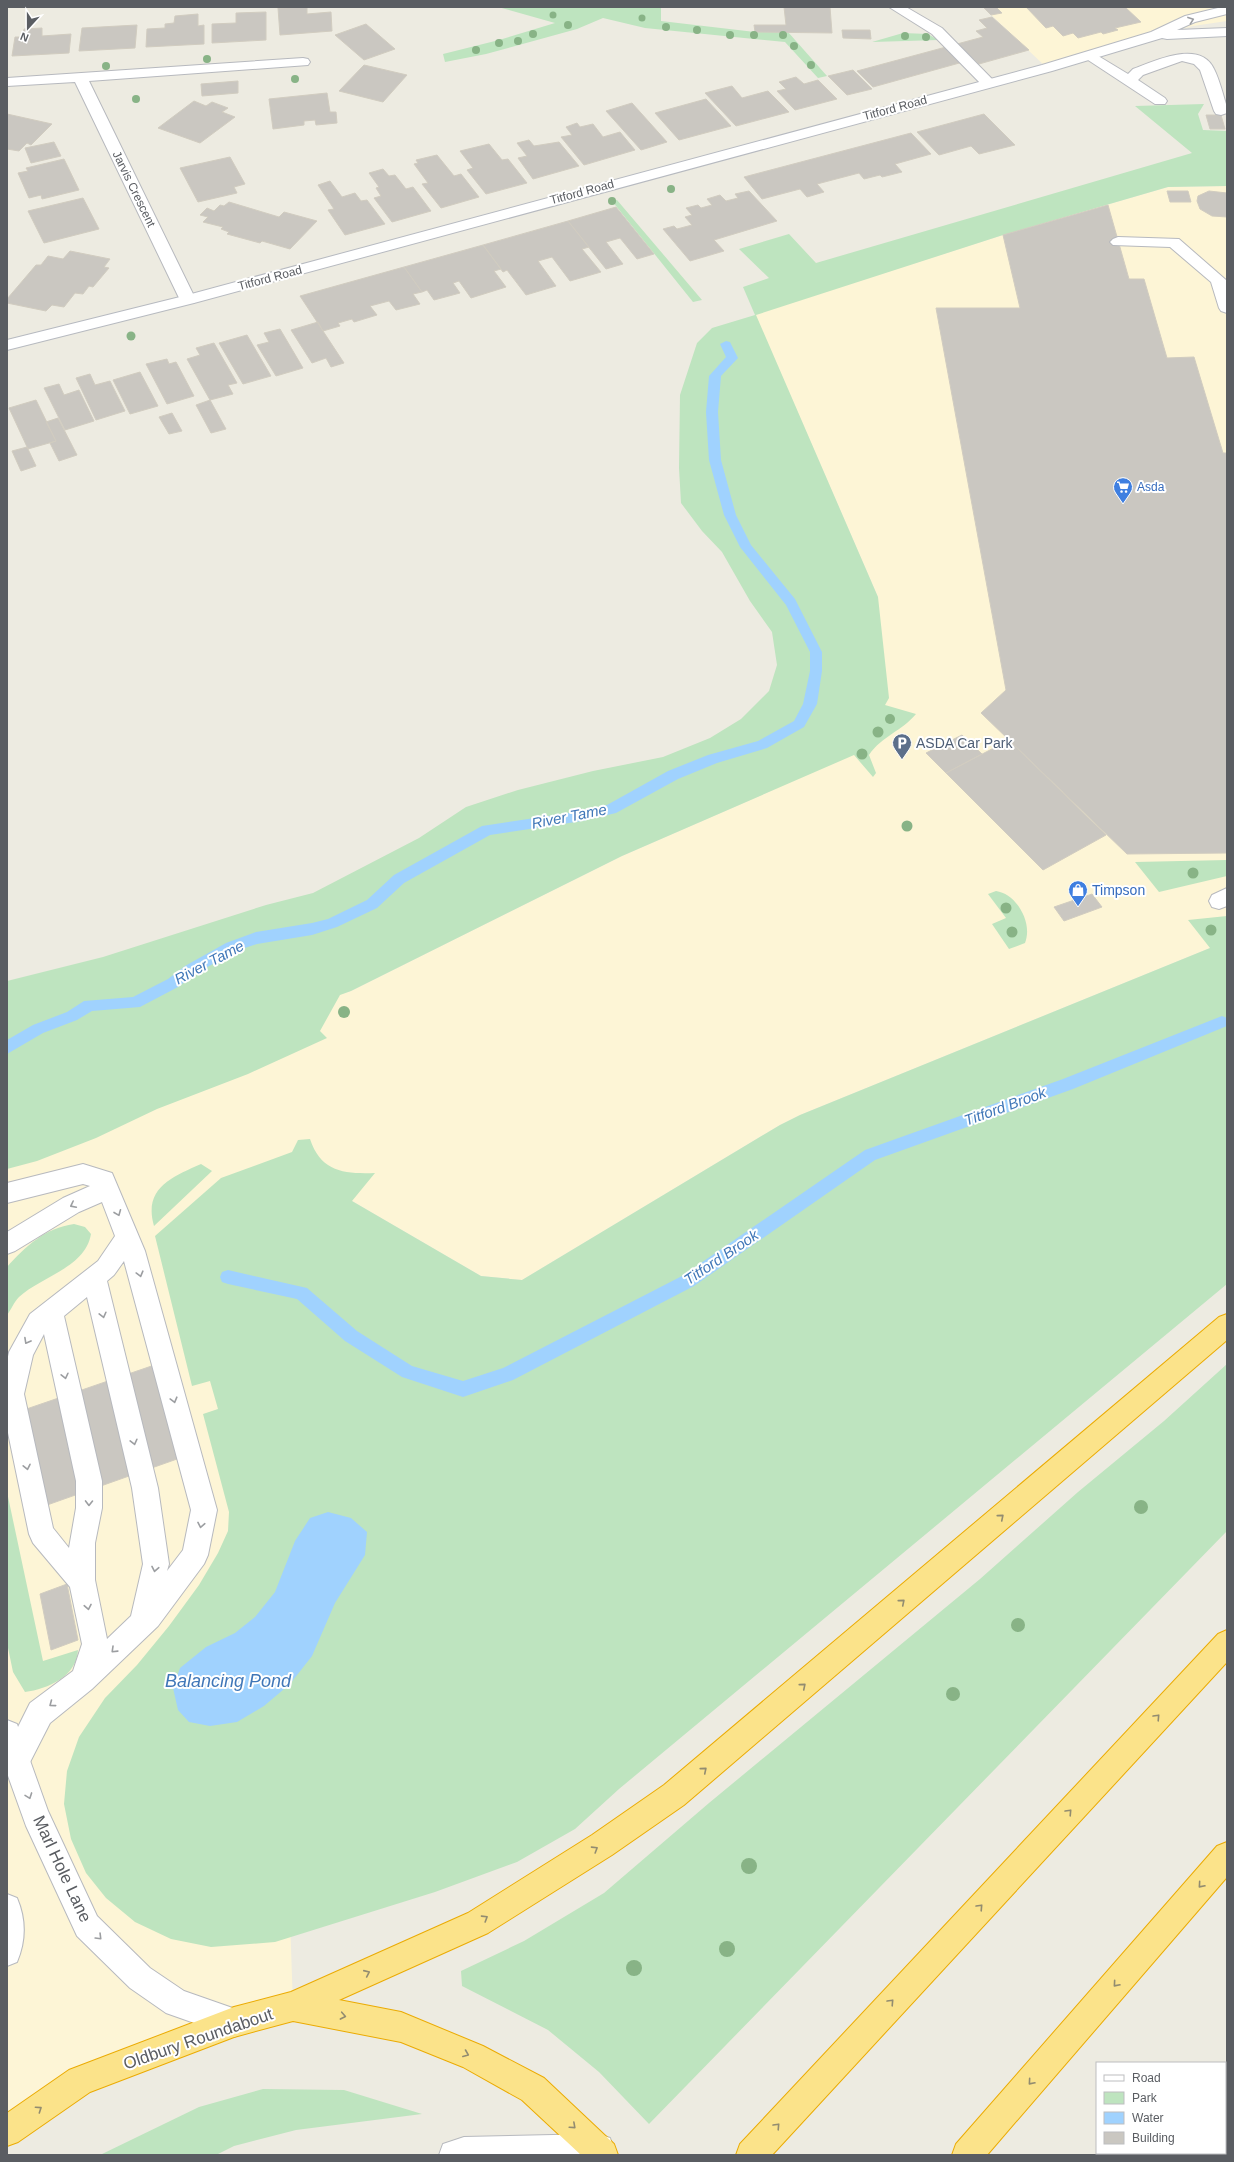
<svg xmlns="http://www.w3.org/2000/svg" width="1234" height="2162" viewBox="0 0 1234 2162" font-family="Arial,sans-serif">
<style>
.commercial{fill:#fdf5d6}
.green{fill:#bee4bf}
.water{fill:#a0d2fe}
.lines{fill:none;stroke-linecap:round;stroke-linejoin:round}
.stream{fill:#a0d2fe;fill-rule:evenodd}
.building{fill:#cac7c1;stroke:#d1ccc0}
.lane-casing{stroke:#b7b9be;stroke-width:2}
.street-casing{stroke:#b7b9be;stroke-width:2}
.secondary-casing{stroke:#b7bac0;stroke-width:2}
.highway-casing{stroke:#ebab03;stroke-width:2}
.lane{fill:#fff;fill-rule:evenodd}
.street{fill:#fff;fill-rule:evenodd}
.secondary{fill:#fff;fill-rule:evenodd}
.highway{fill:#fbe38a;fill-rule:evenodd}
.tree{fill:#88b386}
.oneway{stroke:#9c9ea1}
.oneway2{stroke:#928c70}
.labels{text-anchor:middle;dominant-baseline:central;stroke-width:4;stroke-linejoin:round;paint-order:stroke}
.far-street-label{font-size:12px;fill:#5a5d62;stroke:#fff}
.far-shop-label{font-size:12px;fill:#366cbe;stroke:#fff;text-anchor:start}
.service-label{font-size:14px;fill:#4e5e75;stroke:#fff;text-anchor:start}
.shop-label{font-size:14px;fill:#366cbe;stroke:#fff;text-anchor:start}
.water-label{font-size:15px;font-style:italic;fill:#4077b8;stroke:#fff}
.near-street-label{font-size:17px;fill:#5a5d62;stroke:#fff}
.near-water-label{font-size:18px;font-style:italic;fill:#4077b8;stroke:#fff}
</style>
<rect width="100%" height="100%" fill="#edebe1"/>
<path class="commercial" d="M983,7H1227V21L1193,26L1156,35L1047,68Z
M1227,186V944L1210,948L800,1115L780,1125L522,1280L481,1276L352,1201L218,1409L290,1919L293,2006L234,2022L7,2131V1094L190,1042L351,991L622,856L773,790L878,597L755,314L1003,235L1168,187Z"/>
<path class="green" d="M498,7H661V21L755,32H788L827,76L818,78L785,42L645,28L603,18L577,29L486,54L445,62L443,54L499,40L555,23Z
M903,33L928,34L938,40L872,42Z
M1204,104L1198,114L1203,130L1227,131V186L1168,187L1003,235L756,315L878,597L889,698L885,705L916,714C902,731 882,736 869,755L876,773L873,777L854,755L622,856L351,991L340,995L320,1031L327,1038L248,1074L157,1109L96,1138L37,1161L7,1169V981L103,957L266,905L313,893L419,838L466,807L518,790L593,771L663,757L710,738L741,719L769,691L777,665L772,632L750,601L722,552L702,531L681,503L679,468L680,395L697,343L712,328L755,315L743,287L769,278L739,249L789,234L816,263L1192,153L1135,106Z
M617,200L702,300L693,302L612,201Z
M1227,860V876L1159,892L1135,862Z
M996,891C1017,894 1033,923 1025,943L1009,949L992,924L1006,918L988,894Z
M1227,916V1284L619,1789L575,1829L517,1862L435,1892L275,1942L211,1947L171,1939L135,1922L106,1898L86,1873L71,1839L64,1804L67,1771L79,1737L105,1698L137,1665L169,1626L199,1585L218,1553L228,1531L229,1512L203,1414L218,1409L210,1381L192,1386L155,1236L221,1178L292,1152L298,1140L310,1139C321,1172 344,1174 375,1173L352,1201L481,1276L522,1280L780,1125L800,1115L1210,948L1188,920Z
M201,1164L212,1171L154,1226C143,1188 172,1177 201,1164Z
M74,1224L85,1227L91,1234C85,1268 42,1276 19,1297C14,1302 11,1310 7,1315V1267C26,1246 45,1228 74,1224Z
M1227,1364V1531L649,2124L599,2072L548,2030L462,1986L461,1971L524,1941L604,1893L709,1803L980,1579L1078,1492L1164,1421Z
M7,1492L43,1661L78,1650C77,1676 48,1689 25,1692L13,1672L7,1643Z
M263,2089L344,2090L422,2114L296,2130L234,2146L216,2155H100L199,2107Z"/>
<path class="water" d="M328,1512L351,1518L367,1532L365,1555L335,1603L312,1656L290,1684L264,1706L237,1722L210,1726L189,1722L178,1710L173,1688L180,1668L206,1647L235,1633L255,1617L275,1592L295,1541L310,1518Z"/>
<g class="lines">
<path class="stream" d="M726,341L730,342L738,358L721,376L718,412L721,460L736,515L751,545L795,599L822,652V671L817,704L804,727L767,748L717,763L678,779L616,813L582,821L490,835L404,883L377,908L337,927L312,935L257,944L236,951L195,974L178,987L140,1007L92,1011L77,1020L43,1033L7,1054V1040L33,1025L67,1012L84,1001L133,997L168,979L185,966L226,943L256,932L312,923L328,919L367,900L394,875L482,826L582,811L607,805L668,771L708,755L758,741L794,721L803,704L810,671V652L786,605L740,547L724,515L709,460L706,412L709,376L726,357L720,344Z
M1222,1016L1227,1018V1026L1073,1089L875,1160L694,1286L513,1380L463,1397L402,1377L345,1341L297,1299L228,1284L222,1282L220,1277L222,1272L228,1270L307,1288L357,1331L412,1366L463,1381L503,1368L682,1276L865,1150L1063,1079Z"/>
</g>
<path class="building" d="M307,7V14L331,12L332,31L280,35L278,8Z
M766,7H830L832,33L755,32L754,25H786L784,7Z
M983,7H996L1002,13L991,15Z
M1026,7H1125L1141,22L1115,28L1118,30L1103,34L1101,32L1078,38L1073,33L1063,36L1053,26L1046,28Z
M266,12V40L212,43V24L236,23V13Z
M198,14V26L204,25V44L146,47L147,29L165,28V24L174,23L175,16Z
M992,17L1029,50L979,64L957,44L983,37L976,31L987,28L979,20Z
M366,24L395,49L364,60L335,35Z
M137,25L135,48L79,51L82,28Z
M42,28V36L71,34L69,53L12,56L15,37H23L24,29Z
M842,30H870L871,39L843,38Z
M946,47L963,62L873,87L857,71Z
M364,65L407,75L383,102L339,91Z
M853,70L872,89L847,95L828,76Z
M796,77L804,84L818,80L837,99L795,110L777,91L786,89L779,82Z
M238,81V93L202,96L201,84Z
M732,86L742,98L768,91L789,112L736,126L705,93Z
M327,93L330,112H336L337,123L316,125L315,120L304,121V125L273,129L269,99Z
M706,99L731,126L679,140L655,113Z
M194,101L206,106L212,102L228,108L222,112L235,117L200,143L158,128Z
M632,103L667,142L641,150L606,111Z
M7,114L52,124L31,145L27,143L19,151L7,149Z
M984,114L1015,145L979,154L971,146L939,155L917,132Z
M1206,115H1221L1225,129H1210Z
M577,123L580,127L593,124L603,137L620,132L635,150L584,165L561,137L572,135L566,127Z
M911,133L931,154L895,164L902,172L882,177L880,175L864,179L859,173L817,184L824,192L807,197L800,189L762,199L744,177Z
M529,140L534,146L559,142L579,166L533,179L518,158L527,156L517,143Z
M54,142L61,156L31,163L25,148Z
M489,144L502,160L508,159L527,183L486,194L467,170L473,168L460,151Z
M437,155L454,176L461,174L479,197L441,208L422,184L428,183L414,164L418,163L416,160Z
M230,157L245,184L234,187L237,193L198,202L180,168Z
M64,159L79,190L42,199L41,195L29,198L18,173L28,171L26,168Z
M383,169L389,176L395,175L406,189L413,187L431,211L392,222L374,198L381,196L376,188L379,187L369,173Z
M330,181L342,197L355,193L361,201L367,200L385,224L345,235L328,210L334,209L318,185Z
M749,191L777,221L714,240L724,251L690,261L663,229L674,226L677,229L692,225L685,217L692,215L686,208L698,205L701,208L712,205L707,199L720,195L726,201L738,198L735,194Z
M1167,191H1188L1191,202H1170Z
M1209,191L1227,193V217L1212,216L1200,209L1197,201L1198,196Z
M83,198L99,229L44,243L28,211Z
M229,202L279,217L284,212L317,221L290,249L262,241L260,243L227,234L229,232L221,229L223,227L203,222L208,217L200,215L207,208L214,211L220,205L224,206Z
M1108,205L1129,279H1144L1167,358L1194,357L1223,453H1227V853L1127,854L981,713L1006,690L936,308H1020L1003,235Z
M616,207L654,254L637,259L620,238L606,242L623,264L606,269L568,221Z
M568,221L589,247L582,249L601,272L570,281L552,257L538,261L556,286L526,295L507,270L503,272L483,245Z
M483,245L501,269L494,271L506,287L471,298L459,281L453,283L460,293L434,300L427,290L422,292L404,267Z
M70,251L110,259L104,267L109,268L93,287L89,286L83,294L75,293L64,307L52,305L46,311L7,303V299L36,265H41L48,256L63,259Z
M404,267L422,292L413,294L420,304L396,310L389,301L370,306L377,315L354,322L352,319L338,323L340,326L323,331L300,296Z
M318,322L323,331L344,363L331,367L326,358L312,363L291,330Z
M280,329L303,368L276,376L257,345L269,342L264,333Z
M247,335L271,376L243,384L219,343Z
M214,343L237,383L228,385L233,394L210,400L187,359L200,355L196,348Z
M167,359L169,364L176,362L194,396L167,404L146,364Z
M140,372L158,406L130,414L113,380Z
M90,374L95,385L110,381L125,411L96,420L76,378Z
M59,384L64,395L79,390L94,421L65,430L44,388Z
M36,400L56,441L28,449L9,408Z
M210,400L226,429L211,433L196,405Z
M172,413L182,431L169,434L159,417Z
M58,418L77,455L59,461L50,443L56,441L46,422Z
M27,447L36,466L21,471L12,451Z
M962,735L982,754L946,773L926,753Z
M1009,740L1063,793L1106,835L1043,870L946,773Z
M1092,894L1102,907L1064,921L1054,907Z
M169,1360L194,1453L33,1510L12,1414Z
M67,1584L78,1640L51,1650L40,1594Z"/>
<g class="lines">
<g class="lane-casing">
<path id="lane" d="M1090,51L1128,74L1133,69C1155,61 1200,39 1214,69C1220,81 1223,95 1227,107V113L1221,115L1216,114L1214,111L1200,70L1194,64L1182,61L1143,75L1138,80L1165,98L1167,101L1165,104H1155L1085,58L1083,55Z
M1118,237L1179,239L1226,280L1227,313L1221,311L1219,308L1211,282L1170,247L1113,245L1110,242L1113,239Z
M1227,888V906L1219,909L1212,907L1209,901L1212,895Z
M83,1164L112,1173L145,1251L217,1510L208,1555L204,1564L158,1626L92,1689L50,1723L26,1770L16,1774L7,1770V1749L30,1703L73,1671L82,1644L70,1587L33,1543L29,1534L7,1428V1361L9,1352L30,1314L98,1261L115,1236L102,1202L79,1212L15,1251L7,1254V1232L63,1198L90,1186L83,1184L7,1203V1183ZM124,1261L191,1510L183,1550L167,1571L169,1564L158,1488L107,1281L114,1275ZM87,1297L132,1488L143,1564L131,1616L107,1639L95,1580V1543L102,1508V1481L64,1316ZM44,1334L76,1481V1508L69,1548L53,1528L24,1394L33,1355Z
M599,2134L610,2138L614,2149L612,2155H439L443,2144L464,2137Z"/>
</g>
<g class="street-casing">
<path id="street" d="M889,7H906L942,28L993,80L995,83L993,86H983L932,34Z
M303,58L308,59L310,62L308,65L89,81L196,300L194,303H182L180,300L75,82L7,86V78Z
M7,1720L17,1724L48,1811L97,1916L150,1968L184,1991L244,2012L249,2022L244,2032L234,2037L166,2013L130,1988L77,1936L26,1826L7,1773Z
M7,1894L17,1898C26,1919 26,1941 17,1962L7,1966Z"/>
</g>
<g class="secondary-casing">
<path id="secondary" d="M1222,7H1227V14L1195,22L1177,30L1227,28V36L1167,39L1162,38L1052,71L194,303L7,350V340L184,296L1042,65L1151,32L1185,16Z"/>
</g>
<g class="highway-casing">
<path id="highway" d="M1227,1314V1340L684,1805L612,1855L488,1933L339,2000L401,2012L483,2046L544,2078L614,2144L618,2155H581L522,2100L463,2067L401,2042L293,2021L234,2037L90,2092L18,2142L7,2146V2113L69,2070L234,2007L291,1992L468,1913L592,1835L664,1785L1219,1317Z
M1227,1630V1662L772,2155H736L740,2144L1218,1634Z
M1227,1842V1877L987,2155H952L956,2144L1217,1846Z
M1227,2127V2155H1214V2153H1225V2128Z"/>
</g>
<use href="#lane" class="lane"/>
<use href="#street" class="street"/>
<use href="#secondary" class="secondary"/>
<use href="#highway" class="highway"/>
</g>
<g class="tree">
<circle cx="553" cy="15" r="3.5"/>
<circle cx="642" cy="18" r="3.5"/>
<circle cx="568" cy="25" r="4"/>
<circle cx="666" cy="27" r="4"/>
<circle cx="697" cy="30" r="4"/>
<circle cx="533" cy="34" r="4"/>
<circle cx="730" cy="35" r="4"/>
<circle cx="754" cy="35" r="4"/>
<circle cx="783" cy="35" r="4"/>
<circle cx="905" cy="36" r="4"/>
<circle cx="926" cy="37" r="4"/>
<circle cx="518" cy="41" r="4"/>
<circle cx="499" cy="43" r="4"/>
<circle cx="794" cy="46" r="4"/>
<circle cx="476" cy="50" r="4"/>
<circle cx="207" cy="59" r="4"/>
<circle cx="811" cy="65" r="4"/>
<circle cx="106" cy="66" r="4"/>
<circle cx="295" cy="79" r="4"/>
<circle cx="136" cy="99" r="4"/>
<circle cx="671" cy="189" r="4"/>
<circle cx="612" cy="201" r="4"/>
<circle cx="131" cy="336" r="4.5"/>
<circle cx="890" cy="719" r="5"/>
<circle cx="878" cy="732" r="5.5"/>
<circle cx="862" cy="754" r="5.5"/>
<circle cx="907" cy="826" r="5.5"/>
<circle cx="1193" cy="873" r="5.5"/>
<circle cx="1006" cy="908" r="5.5"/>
<circle cx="1211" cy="930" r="5.5"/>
<circle cx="1012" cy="932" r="5.5"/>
<circle cx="344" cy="1012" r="6"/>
<circle cx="1141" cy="1507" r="7"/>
<circle cx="1018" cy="1625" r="7"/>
<circle cx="953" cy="1694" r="7"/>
<circle cx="749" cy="1866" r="8"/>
<circle cx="727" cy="1949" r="8"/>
<circle cx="634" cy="1968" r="8"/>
</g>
<defs><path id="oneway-chevron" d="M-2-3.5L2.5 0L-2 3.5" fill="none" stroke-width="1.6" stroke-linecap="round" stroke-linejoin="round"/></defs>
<g class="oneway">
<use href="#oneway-chevron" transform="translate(1191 20) rotate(-20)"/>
<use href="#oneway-chevron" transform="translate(73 1205) rotate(153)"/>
<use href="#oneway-chevron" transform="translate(118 1213) rotate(68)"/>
<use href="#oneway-chevron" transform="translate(140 1274) rotate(75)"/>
<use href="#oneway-chevron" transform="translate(103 1315) rotate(76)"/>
<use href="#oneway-chevron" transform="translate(27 1341) rotate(119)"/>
<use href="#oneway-chevron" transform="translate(65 1376) rotate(77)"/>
<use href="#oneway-chevron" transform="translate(174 1400) rotate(75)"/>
<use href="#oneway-chevron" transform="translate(134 1442) rotate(76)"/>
<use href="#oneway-chevron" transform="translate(27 1467) rotate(78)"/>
<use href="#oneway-chevron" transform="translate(89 1503) rotate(91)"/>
<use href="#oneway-chevron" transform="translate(201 1525) rotate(101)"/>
<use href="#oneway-chevron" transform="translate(155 1569) rotate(101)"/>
<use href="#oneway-chevron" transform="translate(88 1607) rotate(79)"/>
<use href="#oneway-chevron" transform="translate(114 1650) rotate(136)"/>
<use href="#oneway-chevron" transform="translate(52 1704) rotate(143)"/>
<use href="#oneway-chevron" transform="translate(29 1796) rotate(70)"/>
<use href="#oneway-chevron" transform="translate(99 1937) rotate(45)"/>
</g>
<g class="oneway2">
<use href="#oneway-chevron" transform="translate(1001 1517) rotate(-40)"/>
<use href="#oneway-chevron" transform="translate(902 1602) rotate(-40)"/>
<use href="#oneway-chevron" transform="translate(803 1686) rotate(-40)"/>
<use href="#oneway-chevron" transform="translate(1157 1717) rotate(-47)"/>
<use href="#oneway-chevron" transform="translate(704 1770) rotate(-40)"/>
<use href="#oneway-chevron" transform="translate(1069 1812) rotate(-47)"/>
<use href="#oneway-chevron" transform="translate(595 1849) rotate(-32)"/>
<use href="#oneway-chevron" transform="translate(1201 1885) rotate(131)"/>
<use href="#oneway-chevron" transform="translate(980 1907) rotate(-47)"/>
<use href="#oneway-chevron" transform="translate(485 1918) rotate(-32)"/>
<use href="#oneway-chevron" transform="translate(367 1973) rotate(-24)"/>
<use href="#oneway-chevron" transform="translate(1116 1984) rotate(131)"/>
<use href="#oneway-chevron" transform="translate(891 2002) rotate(-47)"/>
<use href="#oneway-chevron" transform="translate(343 2016) rotate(11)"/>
<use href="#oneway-chevron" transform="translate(466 2054) rotate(22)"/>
<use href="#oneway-chevron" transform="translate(1031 2082) rotate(131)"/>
<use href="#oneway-chevron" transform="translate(39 2109) rotate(-34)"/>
<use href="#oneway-chevron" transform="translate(573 2126) rotate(42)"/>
<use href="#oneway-chevron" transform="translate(777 2126) rotate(-47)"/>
</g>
<defs>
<g id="supermarket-pin" transform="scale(1)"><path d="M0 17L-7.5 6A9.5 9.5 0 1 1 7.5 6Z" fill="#3f7fe0" stroke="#fff"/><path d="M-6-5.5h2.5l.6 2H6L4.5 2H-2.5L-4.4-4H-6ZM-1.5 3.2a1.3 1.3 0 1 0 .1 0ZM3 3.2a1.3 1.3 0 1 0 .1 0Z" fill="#fff"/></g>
<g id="parking-pin" transform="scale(1)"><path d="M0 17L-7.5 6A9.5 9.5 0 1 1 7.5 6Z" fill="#5c6f8a" stroke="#fff"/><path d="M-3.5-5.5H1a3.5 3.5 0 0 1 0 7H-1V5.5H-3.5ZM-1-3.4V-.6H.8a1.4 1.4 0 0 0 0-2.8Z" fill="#fff"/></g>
<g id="shop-pin" transform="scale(1)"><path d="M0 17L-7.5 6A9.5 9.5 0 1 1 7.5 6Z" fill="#3f7fe0" stroke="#fff"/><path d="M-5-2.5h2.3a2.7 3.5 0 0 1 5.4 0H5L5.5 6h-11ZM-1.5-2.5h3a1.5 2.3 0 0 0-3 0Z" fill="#fff"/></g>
</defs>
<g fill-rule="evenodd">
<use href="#supermarket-pin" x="1123" y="487"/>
<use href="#parking-pin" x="902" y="743"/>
<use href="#shop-pin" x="1078" y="890"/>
</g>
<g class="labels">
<g class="far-street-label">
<text transform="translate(895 108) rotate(-15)">Titford Road</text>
<text transform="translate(134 189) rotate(64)">Jarvis Crescent</text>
<text transform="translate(582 192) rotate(-15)">Titford Road</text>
<text transform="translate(270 278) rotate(-15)">Titford Road</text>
</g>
<g class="far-shop-label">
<text x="1137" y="487">Asda</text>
</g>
<g class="service-label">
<text x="916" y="743">ASDA Car Park</text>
</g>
<g class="shop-label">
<text x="1092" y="890">Timpson</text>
</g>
<g class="water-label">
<text transform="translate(569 816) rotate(-11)">River Tame</text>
<text transform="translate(209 962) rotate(-28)">River Tame</text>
<text transform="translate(1005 1106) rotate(-20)">Titford Brook</text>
<text transform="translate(721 1257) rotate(-34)">Titford Brook</text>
</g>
<g class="near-street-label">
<text transform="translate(62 1869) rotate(65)">Marl Hole Lane</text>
<text transform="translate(198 2039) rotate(-19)">Oldbury Roundabout</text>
</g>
<g class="near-water-label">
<text x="228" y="1681">Balancing Pond</text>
</g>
</g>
<rect width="1234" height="2162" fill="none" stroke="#5a5d62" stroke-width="16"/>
<rect x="1096" y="2062" width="130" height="92" fill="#ffffff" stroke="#bdbec0"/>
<rect x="1104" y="2075" width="20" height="6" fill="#ffffff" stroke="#bdbec0"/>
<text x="1132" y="2082" font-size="12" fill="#5a5d62">Road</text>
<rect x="1104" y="2092" width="20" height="12" fill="#bee4bf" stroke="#bdbec0"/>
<text x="1132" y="2102" font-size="12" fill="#5a5d62">Park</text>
<rect x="1104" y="2112" width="20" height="12" fill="#a0d2fe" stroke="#bdbec0"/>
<text x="1132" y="2122" font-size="12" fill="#5a5d62">Water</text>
<rect x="1104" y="2132" width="20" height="12" fill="#cac7c1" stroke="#bdbec0"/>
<text x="1132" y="2142" font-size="12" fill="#5a5d62">Building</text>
<g transform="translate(28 28) rotate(201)" stroke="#ffffff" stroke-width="3" paint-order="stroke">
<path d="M0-3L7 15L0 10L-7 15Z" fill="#5a5d62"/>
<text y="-6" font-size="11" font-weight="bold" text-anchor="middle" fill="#5a5d62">N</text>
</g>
</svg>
